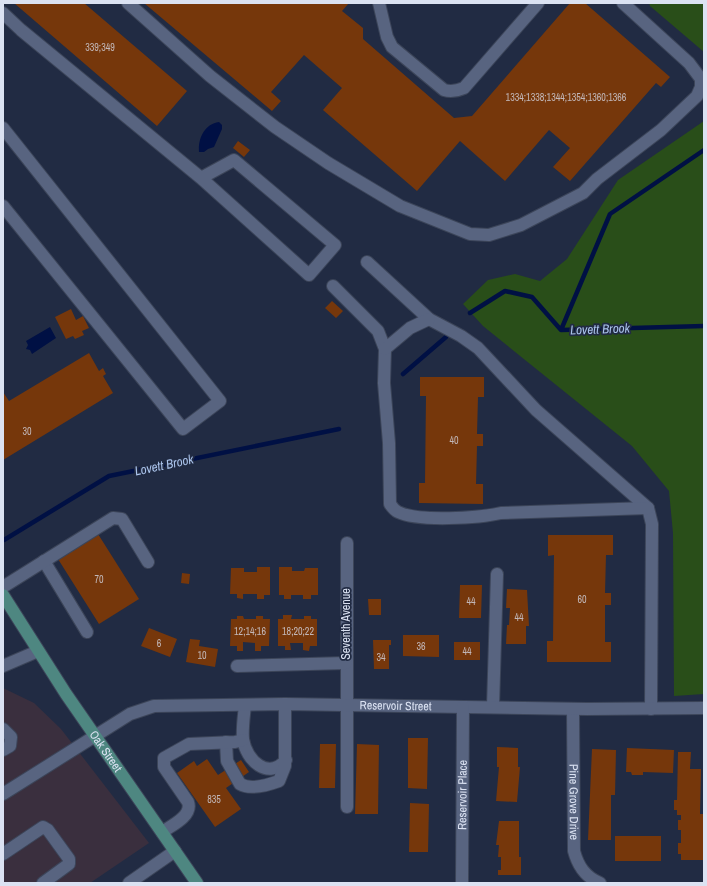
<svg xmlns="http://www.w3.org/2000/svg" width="707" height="886" viewBox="0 0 707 886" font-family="'Archivo Narrow',sans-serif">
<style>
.medical{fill:#3a2f3e}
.green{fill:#294e19}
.water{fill:#001044}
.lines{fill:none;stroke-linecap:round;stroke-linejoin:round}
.stream{stroke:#001044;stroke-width:4.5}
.building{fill:#76370b}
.minor-casing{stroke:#3c4559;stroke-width:14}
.major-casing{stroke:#3c4559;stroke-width:14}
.minor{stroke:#586480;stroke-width:12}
.major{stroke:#4e8781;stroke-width:12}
.labels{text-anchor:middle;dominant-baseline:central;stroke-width:3.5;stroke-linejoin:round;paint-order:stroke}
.number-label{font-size:10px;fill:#c2b7b8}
.street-label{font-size:12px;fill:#dbe2f2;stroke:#212b43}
.water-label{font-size:13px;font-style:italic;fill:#aac3eb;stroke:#212b43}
</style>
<rect width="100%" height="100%" fill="#212b43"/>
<path class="medical" d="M3,688L34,703L61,729L149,843L90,883H3Z"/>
<path class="green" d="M649,3H704V52L650,6Z
M704,121V694L674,696L673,533L669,491L632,446L483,326L463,304L488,280L515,274L540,281L567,259L618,180Z"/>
<path class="water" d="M219,122L222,125V129L214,147L208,149L204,152H199C198,139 204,124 219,122Z
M50,327L56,338L32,354L30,350L26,349L28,345L26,341Z"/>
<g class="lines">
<path class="stream" d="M470,313L505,291L532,297L561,330L704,326
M561,330L610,214L704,150
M403,374L446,337
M4,540L109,476L339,429"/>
</g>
<path class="building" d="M14,3H84L187,91L157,126Z
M144,3H349L342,11L363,28V39L454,118L472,116L570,3H585L670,77L661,87L656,83L570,181L553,167L570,148L549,130L505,181L460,141L417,191L323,110L342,88L304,55L271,92L281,101L272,111Z
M238,141L250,150L244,157L233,148Z
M332,301L343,311L336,318L325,308Z
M71,309L76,320L83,316L89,328L82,331L84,335L75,339L73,336L66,339L55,317Z
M89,353L99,371L103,368L106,374L103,376L113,393L3,460V392L9,401Z
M420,377H484V397H478L477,434H483V446H477L476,484H483V504L419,503V483H425L426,396H420Z
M98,534L139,599L99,624L58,559Z
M548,535H613V555H606L605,593H611V605H605V642H611V662H547V641H553L554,555L548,556Z
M257,567H270V595H264V599H257V594H243V599L237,598V594H230L231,568H244V572H257Z
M279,567H292V571H304L305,568H318V595H311V599H303V595H291V599H284V595H279Z
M182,573L190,574L189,584L181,583Z
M460,585H482L481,618H459Z
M507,589L527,590L529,626H526V644H506L507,625H509L510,608H506Z
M368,599H381V615H369Z
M283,615H292L291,619H304V616H311V619H317V646H310L309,651L303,650V643H290L291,650H285V646H278V619H283Z
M237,616H243L244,619H256V616H263V619H270L269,646H261V651H255V643L243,642V651H237V646H230L231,619H237Z
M149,628L177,639L170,657L141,646Z
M403,635H439V657L403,656Z
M190,639L200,640L199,646L218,649L215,667L186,662Z
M373,640H391V645H389V669H374Z
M454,642H480V660H454Z
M408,738H428L427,789L408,788Z
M320,744H336L335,788H319Z
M357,744L379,745L378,814H355Z
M497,747L518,748V767H520L517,802L496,801L499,767H497Z
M627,748L674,750L673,773L643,772V775H632L631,772H626Z
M592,749L616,750L615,795H611V840H588Z
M678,752H691L690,769H701L700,814H703V860H681V854H678V843H681V830H678V820H681V815H677V810H674V800H677Z
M207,759L218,775L241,760L249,772L226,788L241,809L215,827L177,773L194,761L197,766Z
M410,803L429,804L428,852H409Z
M499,821H519V857H521V875H498V870H501V857H498L499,845H496Z
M615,836H661V861H615Z"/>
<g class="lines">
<g class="minor-casing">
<g id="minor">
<path d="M128,3L210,76L275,127L328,163L400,206L470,234L489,235L521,225L583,193L597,179L661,130L697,96L701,87V79L689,63L623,3"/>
<path d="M379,3L387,37L392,47L444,90C451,92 457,91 464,88L538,3"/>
<path d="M3,13L21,30L201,178L309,275L335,245L234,160L201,178"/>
<path d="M3,128L220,401L183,429L3,206"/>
<path d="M367,262L429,319L461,336L478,348L536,410L648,508L652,524L651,709"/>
<path d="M333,286L378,331L385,349L384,383L389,443L390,504C392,507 394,510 398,512C418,522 480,518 501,513L648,508"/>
<path d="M385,349L410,328L429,319"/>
<path d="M347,543V807"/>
<path d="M44,561L87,632"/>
<path d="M3,587L113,518L122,519L148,562"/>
<path d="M3,666L38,651"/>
<path d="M237,666L346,663"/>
<path d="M245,705C244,716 242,728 243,739C246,760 268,781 286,760"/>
<path d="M493,707L497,574"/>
<path id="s1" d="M573,709L574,851C578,866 585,877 600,883"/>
<path d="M3,729L11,737L10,746L3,750"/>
<path d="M226,742L227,761L240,784C250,790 268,785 279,781L285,766V704"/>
<path id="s2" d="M3,794L130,714L154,706L285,704L587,709L704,708"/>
<path d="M162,832C171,826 193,816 188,802L164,767V758L189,744L235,742L243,740"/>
<path d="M3,854L43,827L48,830L69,859V864L43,883"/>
<path d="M129,883L175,851"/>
<path id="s3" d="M462,883L463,707"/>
</g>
</g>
<g class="major-casing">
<g id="major">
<path id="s4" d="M3,595L66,694L197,883"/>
</g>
</g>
<use href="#minor" class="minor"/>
<use href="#major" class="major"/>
</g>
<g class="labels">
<g class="number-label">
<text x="100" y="47">339;349</text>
<text x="566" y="97">1334;1338;1344;1354;1360;1366</text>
<text x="27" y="431">30</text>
<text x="454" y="440">40</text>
<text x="99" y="579">70</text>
<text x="582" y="599">60</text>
<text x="471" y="601">44</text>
<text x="519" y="617">44</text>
<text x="250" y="631">12;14;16</text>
<text x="298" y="631">18;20;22</text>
<text x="159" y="643">6</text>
<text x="421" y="646">36</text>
<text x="467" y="651">44</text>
<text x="202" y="655">10</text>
<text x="381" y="657">34</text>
<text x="214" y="799">835</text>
</g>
<g class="street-label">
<text transform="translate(346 624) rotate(-90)">Seventh Avenue</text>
<text stroke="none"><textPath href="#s2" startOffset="417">Reservoir Street</textPath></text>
<text stroke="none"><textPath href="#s4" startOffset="187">Oak Street</textPath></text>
<text stroke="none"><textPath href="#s3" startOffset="88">Reservoir Place</textPath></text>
<text stroke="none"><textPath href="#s1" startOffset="93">Pine Grove Drive</textPath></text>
</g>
<g class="water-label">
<text transform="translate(600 329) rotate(-2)">Lovett Brook</text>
<text transform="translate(164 465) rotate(-12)">Lovett Brook</text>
</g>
</g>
<rect width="707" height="886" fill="none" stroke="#dbe2f2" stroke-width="8"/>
</svg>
